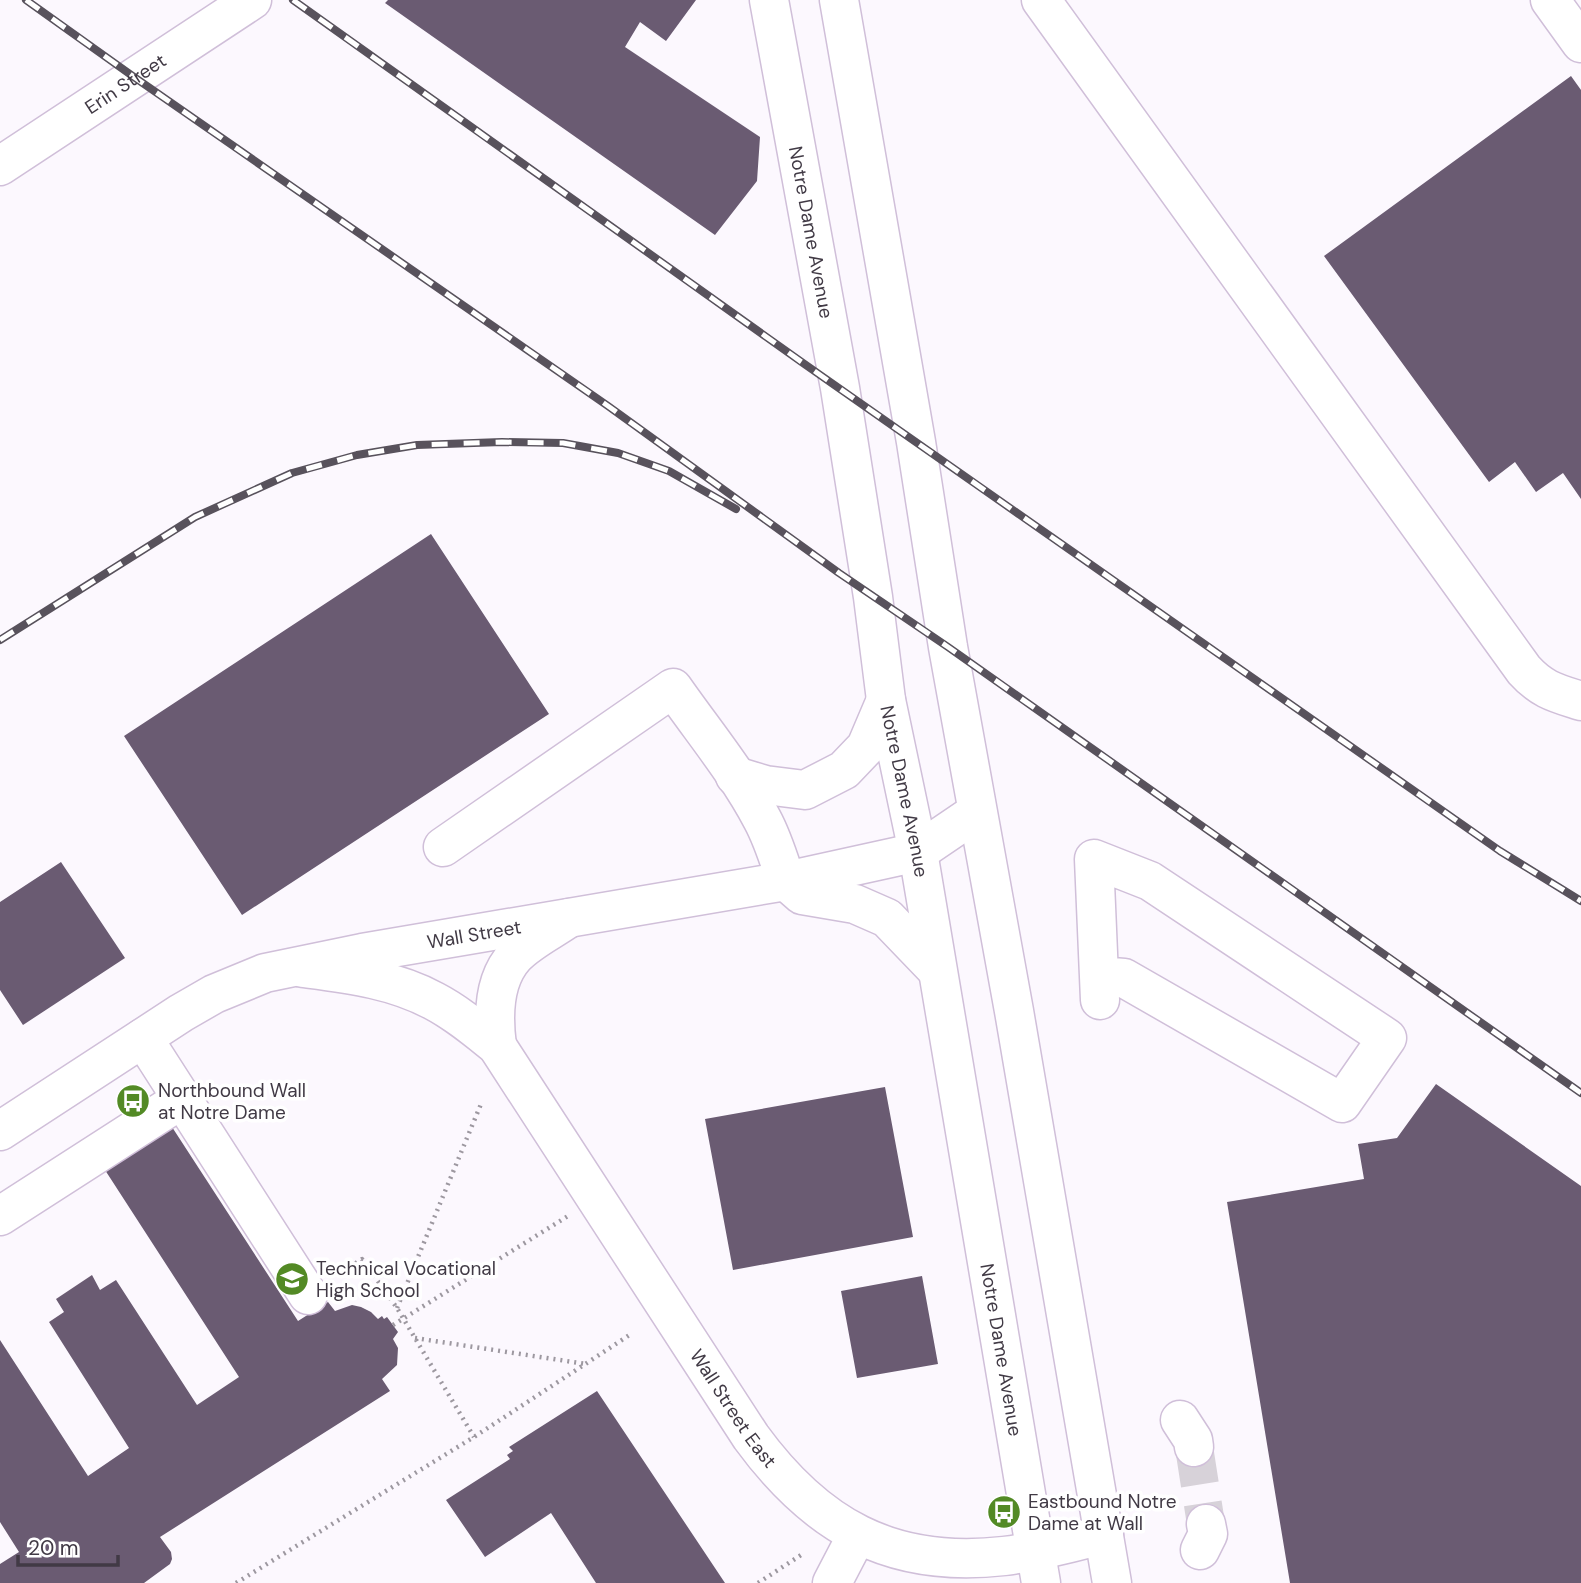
<svg xmlns="http://www.w3.org/2000/svg" width="1581" height="1583" viewBox="0 0 1581 1583" font-family="'DM Sans',sans-serif">
<style>
.building{fill:#6a5b72}
.lines{fill:none;stroke-linecap:round;stroke-linejoin:round}
.minor-tunnel{stroke:#d7d2d9;stroke-width:38;stroke-dasharray:38 19;stroke-linecap:butt}
.minor-casing{stroke:#d0bfd9;stroke-width:41}
.major-casing{stroke:#d0bfd9;stroke-width:41}
.path{stroke:#9d98a0;stroke-width:4.5;stroke-dasharray:2 5;stroke-linecap:butt}
.minor{stroke:#fff;stroke-width:38}
.major{stroke:#fff;stroke-width:38}
.rail-casing{stroke:#58525c;stroke-width:8}
.rail{stroke:#fff;stroke-width:5;stroke-dasharray:16;stroke-linecap:butt}
.labels{text-anchor:middle;dominant-baseline:central;stroke-width:7;stroke-linejoin:round;paint-order:stroke}
.street-label{font-size:19px;fill:#413a45;stroke:#fff}
.poi-label{font-size:19px;fill:#413a45;stroke:#fff;text-anchor:start}
</style>
<rect width="100%" height="100%" fill="#fcf8fe"/>
<path class="building" d="M388,0H696L666,41L640,22L625,47L760,137L757,181L715,235L385,3Z
M1571,76L1581,90V499L1563,473L1536,492L1515,462L1489,482L1324,256Z
M431,534L549,714L242,915L124,736Z
M61,862L125,958L23,1025L0,990V902Z
M1436,1084L1581,1186V1583H1290L1227,1202L1364,1179L1358,1144L1397,1138Z
M885,1087L913,1237L733,1270L705,1119Z
M172,1127L298,1321L328,1302L335,1311L352,1305L361,1307L371,1312L378,1319L382,1316L384,1319L387,1317L398,1332L393,1339L398,1348L397,1365L382,1379L390,1391L160,1537L171,1552L172,1559L170,1564L144,1583H0V1564L19,1552L0,1522V1340L88,1476L129,1448L49,1322L64,1312L56,1299L92,1275L100,1290L116,1280L197,1405L239,1377L105,1170Z
M922,1276L938,1364L857,1378L841,1291Z
M597,1391L725,1583H596L551,1513L485,1557L446,1500L510,1459L507,1455L513,1451L509,1447Z"/>
<g class="lines">
<path class="minor-tunnel" d="M1194,1447L1206,1524"/>
<g class="minor-casing">
<g id="minor">
<path d="M1041,0L1524,670C1542,690 1556,693 1581,701"/>
<path d="M1550,0L1581,43"/>
<path d="M735,776L765,785L805,790L844,770L866,747L886,700"/>
<path d="M443,847L673,688C703,731 738,773 762,819C773,839 779,860 786,881"/>
<path id="s1" d="M303,968C349,974 393,979 434,1001C457,1013 477,1030 497,1046L751,1437C816,1526 891,1569 1004,1556C1038,1552 1071,1542 1104,1535"/>
<path d="M1099,976L1124,978L1342,1103L1387,1038L1150,881L1094,859L1100,1000"/>
<path d="M143,1038L308,1295"/>
<path d="M497,1046C493,1016 493,980 515,956C529,941 552,930 569,918"/>
<path d="M0,1216L182,1099"/>
<path d="M1180,1420L1193,1440L1194,1447"/>
<path d="M1200,1550L1208,1534L1206,1524"/>
<path d="M832,1583L857,1535"/>
</g>
</g>
<g class="major-casing">
<g id="major">
<path id="s2" d="M769,0L840,388L873,597L886,700L918,852L1041,1583"/>
<path d="M839,0L916,442L948,647L1014,1011L1112,1583"/>
<path id="s3" d="M0,166L252,0"/>
<path d="M786,881L802,895L855,904L887,918L937,970"/>
<path id="s4" d="M0,1131L181,1013L214,994L265,973L362,953L786,881L918,852L977,812"/>
</g>
</g>
<path class="path" d="M338,1275L362,1259L397,1308L474,1437
M397,1308L481,1104
M393,1325L568,1216
M415,1338L586,1364
M236,1583L474,1437L631,1334
M758,1583L801,1555"/>
<use href="#minor" class="minor"/>
<use href="#major" class="major"/>
<g class="rail-casing">
<path id="rail" d="M26,0L134,77L608,406L839,573L948,647L1581,1093
M293,0L803,363L1500,851L1581,901
M0,640L195,517L292,473L357,455L417,445L502,442L563,443L618,453L669,471L736,509"/>
</g>
<use href="#rail" class="rail"/>
</g>
<defs>
<g id="bus-disc" transform="scale(1.75)"><circle r="9.5" fill="#538a25" stroke="#fff"/><path d="M-5-6H5V4H4V6H2V4H-2V6H-4V4H-5ZM-3.5-4V0h7V-4ZM-3.5 1.2v1.5H-2V1.2ZM2 1.2v1.5H3.5V1.2Z" fill="#fff"/></g>
<g id="school-disc" transform="scale(1.75)"><circle r="9.5" fill="#538a25" stroke="#fff"/><path d="M0-5L7-2L0 1L-7-2ZM-4 1L0 2.5L4 1V4Q0 6-4 4Z" fill="#fff"/></g>
</defs>
<g fill-rule="evenodd">
<use href="#bus-disc" x="133" y="1101"/>
<use href="#school-disc" x="292" y="1279"/>
<use href="#bus-disc" x="1004" y="1512"/>
</g>
<g class="labels">
<g class="street-label">
<text stroke="none"><textPath href="#s3" startOffset="150">Erin Street</textPath></text>
<text stroke="none"><textPath href="#s2" startOffset="236">Notre Dame Avenue</textPath></text>
<text stroke="none"><textPath href="#s2" startOffset="803">Notre Dame Avenue</textPath></text>
<text stroke="none"><textPath href="#s4" startOffset="522">Wall Street</textPath></text>
<text stroke="none"><textPath href="#s2" startOffset="1370">Notre Dame Avenue</textPath></text>
<text stroke="none"><textPath href="#s1" startOffset="646">Wall Street East</textPath></text>
</g>
<g class="poi-label">
<text x="158" y="1090">Northbound Wall<tspan x="158" dy="22">at Notre Dame</tspan></text>
<text x="316" y="1268">Technical Vocational<tspan x="316" dy="22">High School</tspan></text>
<text x="1028" y="1501">Eastbound Notre<tspan x="1028" dy="22">Dame at Wall</tspan></text>
</g>
</g>
<path d="M18 1555v10h100v-10" fill="none" stroke="#413a45" stroke-width="3.5"/>
<text x="28" y="1555" font-size="21" fill="#413a45" stroke="#ffffff" stroke-width="5" paint-order="stroke">20 m</text>
</svg>
